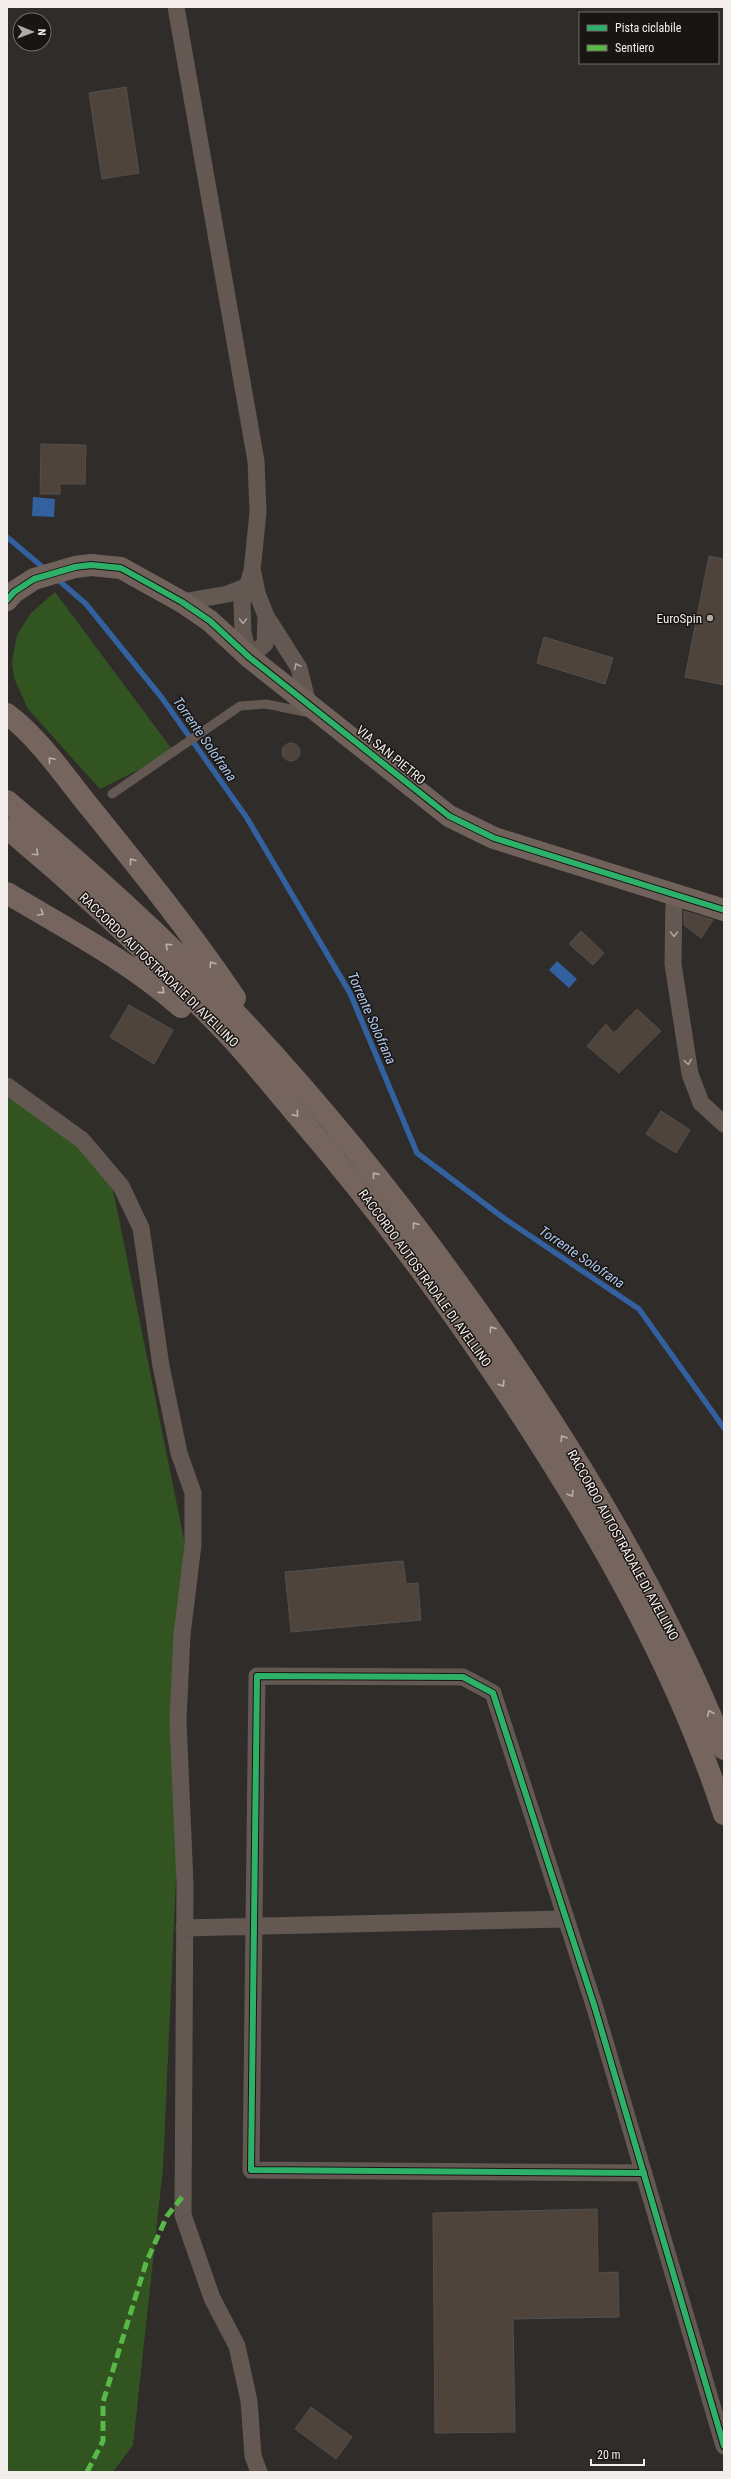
<svg xmlns="http://www.w3.org/2000/svg" width="731" height="2479" viewBox="0 0 731 2479" font-family="'Roboto Condensed',sans-serif">
<style>
.green{fill:#325421}
.water{fill:#33619f}
.lines{fill:none;stroke-linecap:round;stroke-linejoin:round}
.stream{stroke:#33619f;stroke-width:5.5}
.building{fill:#4f443b;stroke:#52504e}
.lane{stroke:#645853;stroke-width:9}
.street{stroke:#645853;stroke-width:17}
.secondary{stroke:#70625b;stroke-width:22}
.highway{stroke:#75655e;stroke-width:22}
.quiet{stroke:#58b947;stroke-width:5;stroke-dasharray:10 5;stroke-linecap:butt}
.cycleway-casing{stroke:#181513;stroke-width:8}
.cycleway{stroke:#2db169;stroke-width:6}
.oneway{stroke:#aca39f}
.oneway2{stroke:#bab0ac}
.poi-dot{fill:#aeaaa7;stroke:#181513;stroke-width:1.5}
.labels{text-anchor:middle;dominant-baseline:central;stroke-width:3;stroke-linejoin:round;paint-order:stroke}
.poi-label{font-size:13px;fill:#f3eeeb;stroke:#181513;text-anchor:end}
.street-label{font-size:13px;fill:#f3eeeb;stroke:#181513}
.water-label{font-size:14px;font-style:italic;fill:#abc7ec;stroke:#181513}
</style>
<rect width="100%" height="100%" fill="#2f2c2a"/>
<path class="green" d="M55,592L171,748L154,762L100,789L28,709L14,678L12,661L17,635L31,613Z
M7,1098L23,1100L107,1160L190,1569L163,2168L133,2445L113,2472H7Z"/>
<path class="water" d="M33,497L55,499L54,517L32,516Z
M557,961L577,979L569,988L549,970Z"/>
<g class="lines">
<path class="stream" d="M7,537L46,570
M56,578L86,604L162,698L247,818L350,993L417,1153L505,1219L639,1309L724,1428"/>
</g>
<path class="building" d="M126,87L139,173L102,179L89,93Z
M41,444L86,445L85,484H60V494H40Z
M709,556L724,559V685L685,677Z
M544,637L613,658L605,684L537,663Z
M282 752a9 9 0 1 1 18 0a9 9 0 1 1-18 0Z
M684,911L713,920L701,938L684,925Z
M581,931L604,953L593,965L569,944Z
M129,1005L173,1030L154,1064L110,1037Z
M637,1009L661,1031L619,1073L587,1046L606,1024L614,1033Z
M661,1111L690,1130L676,1153L646,1134Z
M403,1561L406,1584L418,1583L421,1620L291,1632L285,1572Z
M597,2209L598,2273L618,2272L619,2317L513,2319L515,2432L435,2433L433,2213Z
M311,2407L352,2437L336,2459L295,2429Z"/>
<g class="lines">
<path class="lane" d="M112,794L240,706L266,704L310,713"/>
<path class="street" d="M176,7L256,461L258,512L252,571L242,603L243,633L249,657L265,644L266,616
M253,573L257,593L266,616L299,668L308,704
M182,602L228,594L248,586
M674,895L673,964L690,1074L701,1103L724,1124
M7,1086L82,1140L121,1186L141,1228L161,1366L179,1453L193,1493V1545L182,1635L178,1720L185,1884L183,2215L212,2298L237,2346L249,2401L253,2456L259,2472
M184,1928L566,1919
M644,2173L251,2170L257,1676L463,1677L493,1693L595,2008L724,2446"/>
<path class="secondary" d="M7,600L14,592L34,579L75,567L91,565L121,568L182,602L210,621L249,657L449,816L494,838L724,910"/>
<path class="highway" d="M7,714C37,736 64,775 88,805C139,868 190,931 235,998
M7,801C82,864 156,930 224,1001C345,1128 452,1267 547,1414C616,1521 678,1631 724,1749
M7,828C81,890 153,957 220,1026C246,1052 269,1082 293,1110C373,1203 446,1300 513,1402C598,1531 676,1667 724,1814
M7,893C67,929 129,961 181,1007"/>
<path class="quiet" d="M87,2472L103,2441V2402L146,2263L167,2216L183,2196"/>
<g class="cycleway-casing">
<path id="cycleway" d="M7,600L14,592L34,579L75,567L91,565L121,568L182,602L210,621L249,657L449,816L494,838L724,910
M644,2173L251,2170L257,1676L463,1677L493,1693L595,2008L724,2446"/>
</g>
<use href="#cycleway" class="cycleway"/>
</g>
<defs><path id="oneway-chevron" d="M-2-3.5L2.5 0L-2 3.5" fill="none" stroke-width="1.6" stroke-linecap="round" stroke-linejoin="round"/></defs>
<g class="oneway">
<use href="#oneway-chevron" transform="translate(243 621) rotate(89)"/>
<use href="#oneway-chevron" transform="translate(297 666) rotate(-116)"/>
<use href="#oneway-chevron" transform="translate(674 934) rotate(91)"/>
<use href="#oneway-chevron" transform="translate(688 1062) rotate(81)"/>
</g>
<g class="oneway2">
<use href="#oneway-chevron" transform="translate(51 760) rotate(-130)"/>
<use href="#oneway-chevron" transform="translate(36 853) rotate(42)"/>
<use href="#oneway-chevron" transform="translate(132 861) rotate(-128)"/>
<use href="#oneway-chevron" transform="translate(41 913) rotate(30)"/>
<use href="#oneway-chevron" transform="translate(168 946) rotate(-137)"/>
<use href="#oneway-chevron" transform="translate(212 964) rotate(-124)"/>
<use href="#oneway-chevron" transform="translate(162 991) rotate(40)"/>
<use href="#oneway-chevron" transform="translate(296 1114) rotate(49)"/>
<use href="#oneway-chevron" transform="translate(375 1175) rotate(-129)"/>
<use href="#oneway-chevron" transform="translate(415 1225) rotate(-127)"/>
<use href="#oneway-chevron" transform="translate(492 1329) rotate(-125)"/>
<use href="#oneway-chevron" transform="translate(502 1384) rotate(57)"/>
<use href="#oneway-chevron" transform="translate(563 1438) rotate(-123)"/>
<use href="#oneway-chevron" transform="translate(571 1494) rotate(60)"/>
<use href="#oneway-chevron" transform="translate(710 1713) rotate(-112)"/>
</g>
<circle class="poi-dot" cx="710" cy="618" r="4"/>
<g class="labels">
<g class="poi-label">
<text x="702" y="618">EuroSpin</text>
</g>
<g class="street-label">
<text transform="translate(391 755) rotate(39)">VIA SAN PIETRO</text>
<text transform="translate(159 970) rotate(44)">RACCORDO AUTOSTRADALE DI AVELLINO</text>
<text transform="translate(425 1278) rotate(54)">RACCORDO AUTOSTRADALE DI AVELLINO</text>
<text transform="translate(623 1545) rotate(61)">RACCORDO AUTOSTRADALE DI AVELLINO</text>
</g>
<g class="water-label">
<text transform="translate(205 739) rotate(55)">Torrente Solofrana</text>
<text transform="translate(372 1018) rotate(66)">Torrente Solofrana</text>
<text transform="translate(582 1257) rotate(34)">Torrente Solofrana</text>
</g>
</g>
<rect width="731" height="2479" fill="none" stroke="#f3eeeb" stroke-width="16"/>
<rect x="579" y="12" width="140" height="52" fill="#181513" stroke="#706c69"/>
<rect x="587" y="25" width="20" height="6" fill="#2db169" stroke="#706c69"/>
<text x="615" y="32" font-size="12" fill="#f3eeeb">Pista ciclabile</text>
<rect x="587" y="45" width="20" height="6" fill="#58b947" stroke="#706c69"/>
<text x="615" y="52" font-size="12" fill="#f3eeeb">Sentiero</text>
<g transform="translate(32 32) rotate(91)"><circle r="19" fill="#181513" stroke="#706c69"/>
<path d="M0-3L7 15L0 10L-7 15Z" fill="#aeaaa7"/>
<text y="-6" font-size="11" font-weight="bold" text-anchor="middle" fill="#f3eeeb">N</text>
</g>
<path d="M591 2459v6h53v-6" fill="none" stroke="#f3eeeb" stroke-width="2"/>
<text x="597" y="2459" font-size="12" fill="#f3eeeb" stroke="#181513" stroke-width="3" paint-order="stroke">20 m</text>
</svg>
